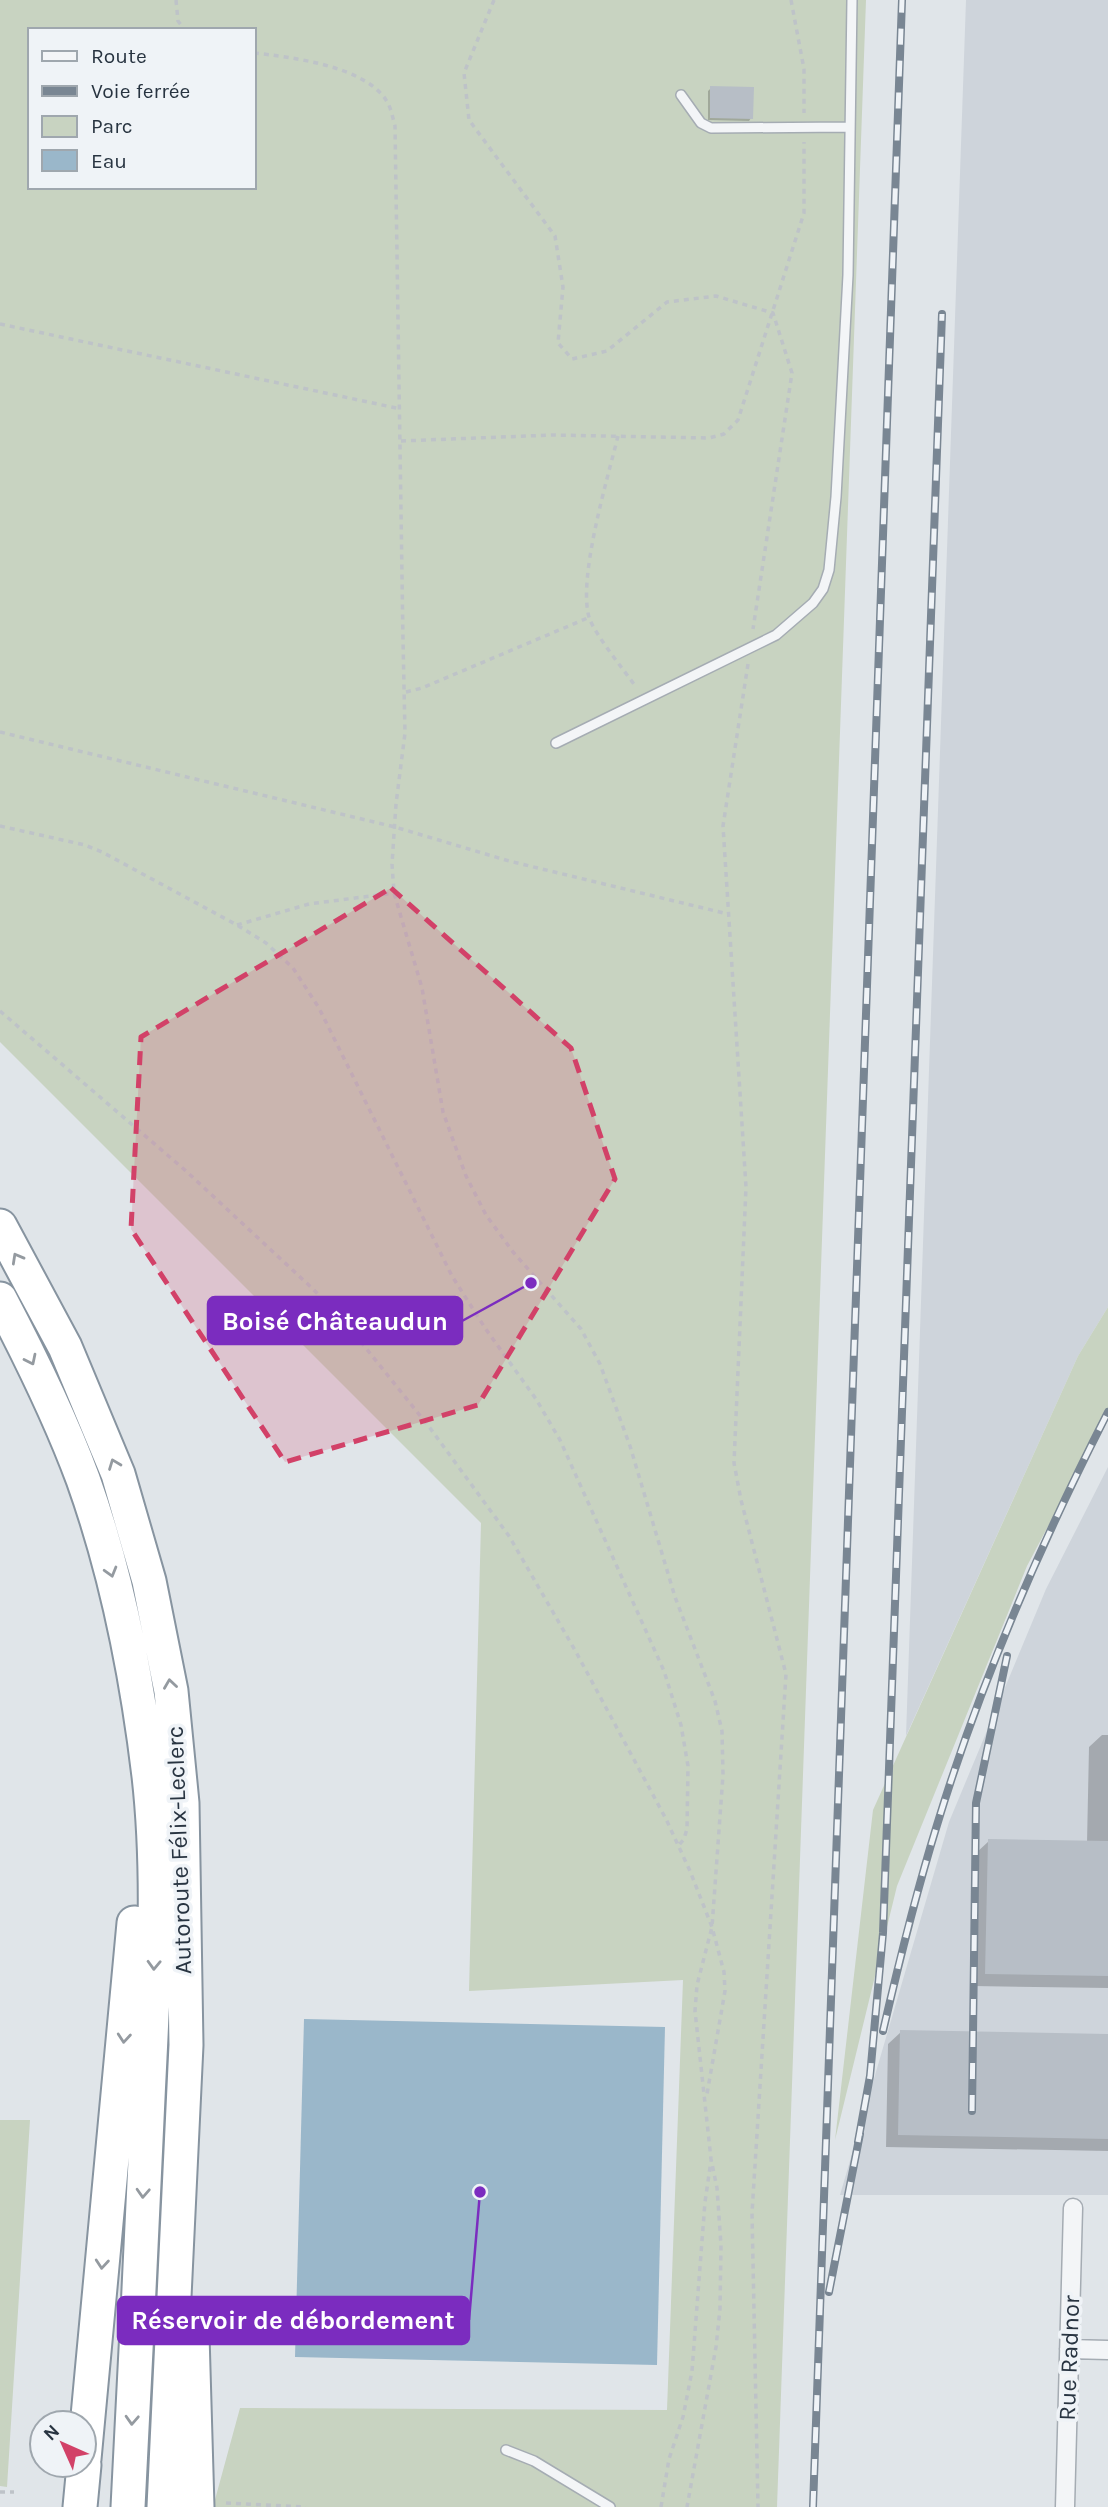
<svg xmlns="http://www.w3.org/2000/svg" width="1108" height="2507" viewBox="0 0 1108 2507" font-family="Karla,sans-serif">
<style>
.built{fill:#ced4db}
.green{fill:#c8d3c1;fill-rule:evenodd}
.water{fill:#9ab7ca}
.shadow{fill:#0003}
.building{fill:#b7bec6}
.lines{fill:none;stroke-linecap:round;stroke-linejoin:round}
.lane-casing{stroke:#a5acb3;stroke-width:12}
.street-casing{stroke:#a5acb3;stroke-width:21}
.highway-casing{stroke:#8794a0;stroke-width:37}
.path{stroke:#bec3c8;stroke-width:3.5;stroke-dasharray:5 5;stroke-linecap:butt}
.lane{stroke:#f3f5f7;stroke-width:9}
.street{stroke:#f3f5f7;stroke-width:18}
.highway{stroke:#fff;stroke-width:33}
.rail-casing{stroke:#798693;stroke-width:8}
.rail{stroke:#eff3f7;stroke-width:5;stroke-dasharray:16;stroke-linecap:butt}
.oneway{stroke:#949aa0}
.marked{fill:#d24168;fill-opacity:0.2;stroke:#d24168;stroke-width:5;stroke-dasharray:14 9;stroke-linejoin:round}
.labels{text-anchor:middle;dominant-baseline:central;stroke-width:7;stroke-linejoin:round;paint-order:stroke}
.street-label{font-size:24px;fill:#283441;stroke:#eff3f7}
.leader{fill:none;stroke:#7b2cbf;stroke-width:2.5}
.callout-dot{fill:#7b2cbf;stroke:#eff3f7;stroke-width:2.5}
.callout{fill:#7b2cbf;stroke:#7b2cbf;stroke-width:2.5}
.callout-label{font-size:26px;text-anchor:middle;font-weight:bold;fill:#fff}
</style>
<rect width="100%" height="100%" fill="#e0e5e9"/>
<path class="built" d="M966,0H1108V1307L1078,1356L906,1736Z
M1108,1467V2195H840L949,1822L1046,1589Z"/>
<path class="green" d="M0,0H866L777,2507H213L240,2408L667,2410L683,1980L469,1991L481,1523L0,1042ZM30,30H254V187H30Z
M1108,1307V1413L1027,1566L897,1886L835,2140L873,1810L1078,1356Z
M0,2120H30L7,2487L0,2486Z"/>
<path class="water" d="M304,2019L665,2027L657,2365L295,2357Z"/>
<path class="shadow" d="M711,88L751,118L749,121L708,120V91Z
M1102,1735H1108V1988L973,1986L976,1853L989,1841L1087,1843L1089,1747Z
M901,2032L1108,2035V2151L886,2147L888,2044Z"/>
<path class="building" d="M710,86L754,87L753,119L710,118Z
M988,1839L1108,1841V1976L985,1974Z
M900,2030L1108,2034V2139L898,2135Z"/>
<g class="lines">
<g class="lane-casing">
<path id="lane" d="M681,95L701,123L711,128L849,127
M556,743L776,635L813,603L823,589L829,570L836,497L848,275L852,0
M506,2450L534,2461L610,2507"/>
</g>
<g class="street-casing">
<path id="street" d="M1069,2349L1108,2350
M1065,2507L1073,2208"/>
</g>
<g class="highway-casing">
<path id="highway" d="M0,1226L65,1347L118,1474L149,1581L171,1691L182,1803L186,2045L164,2507
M0,1299C31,1358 60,1417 83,1479C117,1574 137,1676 149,1776C161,1882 153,1991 148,2098C142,2234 135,2371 128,2507
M192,2335L197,2507
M84,2459L134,1923
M80,2507L84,2465"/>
</g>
<path class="path" d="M176,0L178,21L185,30
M494,0L464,73L469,120L555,236L563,287L558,343L572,359L607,351L667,302L716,296L773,313L792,373L753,629
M791,0L804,69V113
M254,53C291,57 364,66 386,100C391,107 393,119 395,126L403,640L405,733L396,804L392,864L394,893L422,988L443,1112L466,1176L486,1215L513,1252L581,1329L600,1364L630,1446L675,1597L715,1701L722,1731L723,1775L712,1927L697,1985L695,2011L711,2159L717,2188L721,2245L720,2309L716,2347L687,2507
M0,324L401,409
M618,436C608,477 576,583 590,620C597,637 624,670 636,687
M401,441L552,435L709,438L724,434L738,420L804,213V142
M748,664L723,826L746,1187L734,1463L741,1500L786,1674L752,2213L758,2507
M406,692L422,688L590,617
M0,732L395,827L509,861L728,914
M0,826L85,845L102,852L237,925L266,943L293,968L319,1008L452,1276L485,1328L536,1399L560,1440L664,1671L681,1725L688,1766L687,1829L684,1839L679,1845
M237,925L309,904L394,893
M0,1011L186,1171L313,1289L349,1327L430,1428L509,1536L576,1652L666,1819L690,1871L712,1927L724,1972L725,1991L707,2094
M0,2492H14
M226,2503L306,2507
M661,2507L669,2459L683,2417L692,2371L705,2202L711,2161"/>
<use href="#lane" class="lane"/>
<use href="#street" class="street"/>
<use href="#highway" class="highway"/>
<g class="rail-casing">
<path id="rail" d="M883,2031C899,1962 916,1893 937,1825C980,1683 1040,1545 1108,1412
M972,2111L976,1803L1007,1656
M858,2142L870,2076L883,1933L942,314
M829,2292L860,2134
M813,2507L902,0"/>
</g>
<use href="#rail" class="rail"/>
</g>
<defs><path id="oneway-chevron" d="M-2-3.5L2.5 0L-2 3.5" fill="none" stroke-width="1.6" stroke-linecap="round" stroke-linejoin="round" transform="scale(1.75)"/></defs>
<g class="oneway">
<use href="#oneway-chevron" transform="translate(17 1258) rotate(-119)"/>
<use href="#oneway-chevron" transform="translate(31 1360) rotate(64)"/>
<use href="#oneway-chevron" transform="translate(114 1464) rotate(-111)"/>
<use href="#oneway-chevron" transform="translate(111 1572) rotate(74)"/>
<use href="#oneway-chevron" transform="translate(170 1684) rotate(-98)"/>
<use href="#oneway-chevron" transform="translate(154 1965) rotate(92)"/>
<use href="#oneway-chevron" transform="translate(124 2038) rotate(95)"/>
<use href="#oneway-chevron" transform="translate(143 2193) rotate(93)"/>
<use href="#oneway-chevron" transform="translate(102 2264) rotate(95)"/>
<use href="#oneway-chevron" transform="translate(132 2420) rotate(93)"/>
</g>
<path class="marked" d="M391,888L571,1048L615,1179L478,1405L285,1462L131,1229L141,1037Z"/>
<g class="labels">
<g class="street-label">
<text transform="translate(179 1850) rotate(-92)">Autoroute Félix-Leclerc</text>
<text transform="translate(1069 2358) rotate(-88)">Rue Radnor</text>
</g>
</g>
<path class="leader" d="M531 1283L462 1321M480 2192L469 2320"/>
<g class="callout-dot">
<circle cx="531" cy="1283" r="7"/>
<circle cx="480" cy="2192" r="7"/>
</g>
<g class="callout">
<rect x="208" y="1297" width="254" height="47" rx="7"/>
<rect x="118" y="2297" width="351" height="47" rx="7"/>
</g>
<g class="callout-label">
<text x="335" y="1330">Boisé Châteaudun</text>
<text x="293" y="2329">Réservoir de débordement</text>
</g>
<rect x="28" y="28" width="228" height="161" fill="#eff3f7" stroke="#9fa7ae" stroke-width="2"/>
<rect x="42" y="51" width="35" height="10" fill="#f3f5f7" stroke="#9fa7ae" stroke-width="2"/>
<text x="91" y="63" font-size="21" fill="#283441">Route</text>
<rect x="42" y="86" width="35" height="10" fill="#798693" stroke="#9fa7ae" stroke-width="2"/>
<text x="91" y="98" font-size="21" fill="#283441">Voie ferrée</text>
<rect x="42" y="116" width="35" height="21" fill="#c8d3c1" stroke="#9fa7ae" stroke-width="2"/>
<text x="91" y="133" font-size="21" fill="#283441">Parc</text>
<rect x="42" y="150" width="35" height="21" fill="#9ab7ca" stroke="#9fa7ae" stroke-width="2"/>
<text x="91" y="168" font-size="21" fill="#283441">Eau</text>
<g transform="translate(63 2444) rotate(315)"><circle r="33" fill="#eff3f7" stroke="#9fa7ae" stroke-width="2"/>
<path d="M0-5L12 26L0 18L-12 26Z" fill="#d24168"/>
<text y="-10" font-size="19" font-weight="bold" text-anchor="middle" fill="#283441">N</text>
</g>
</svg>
